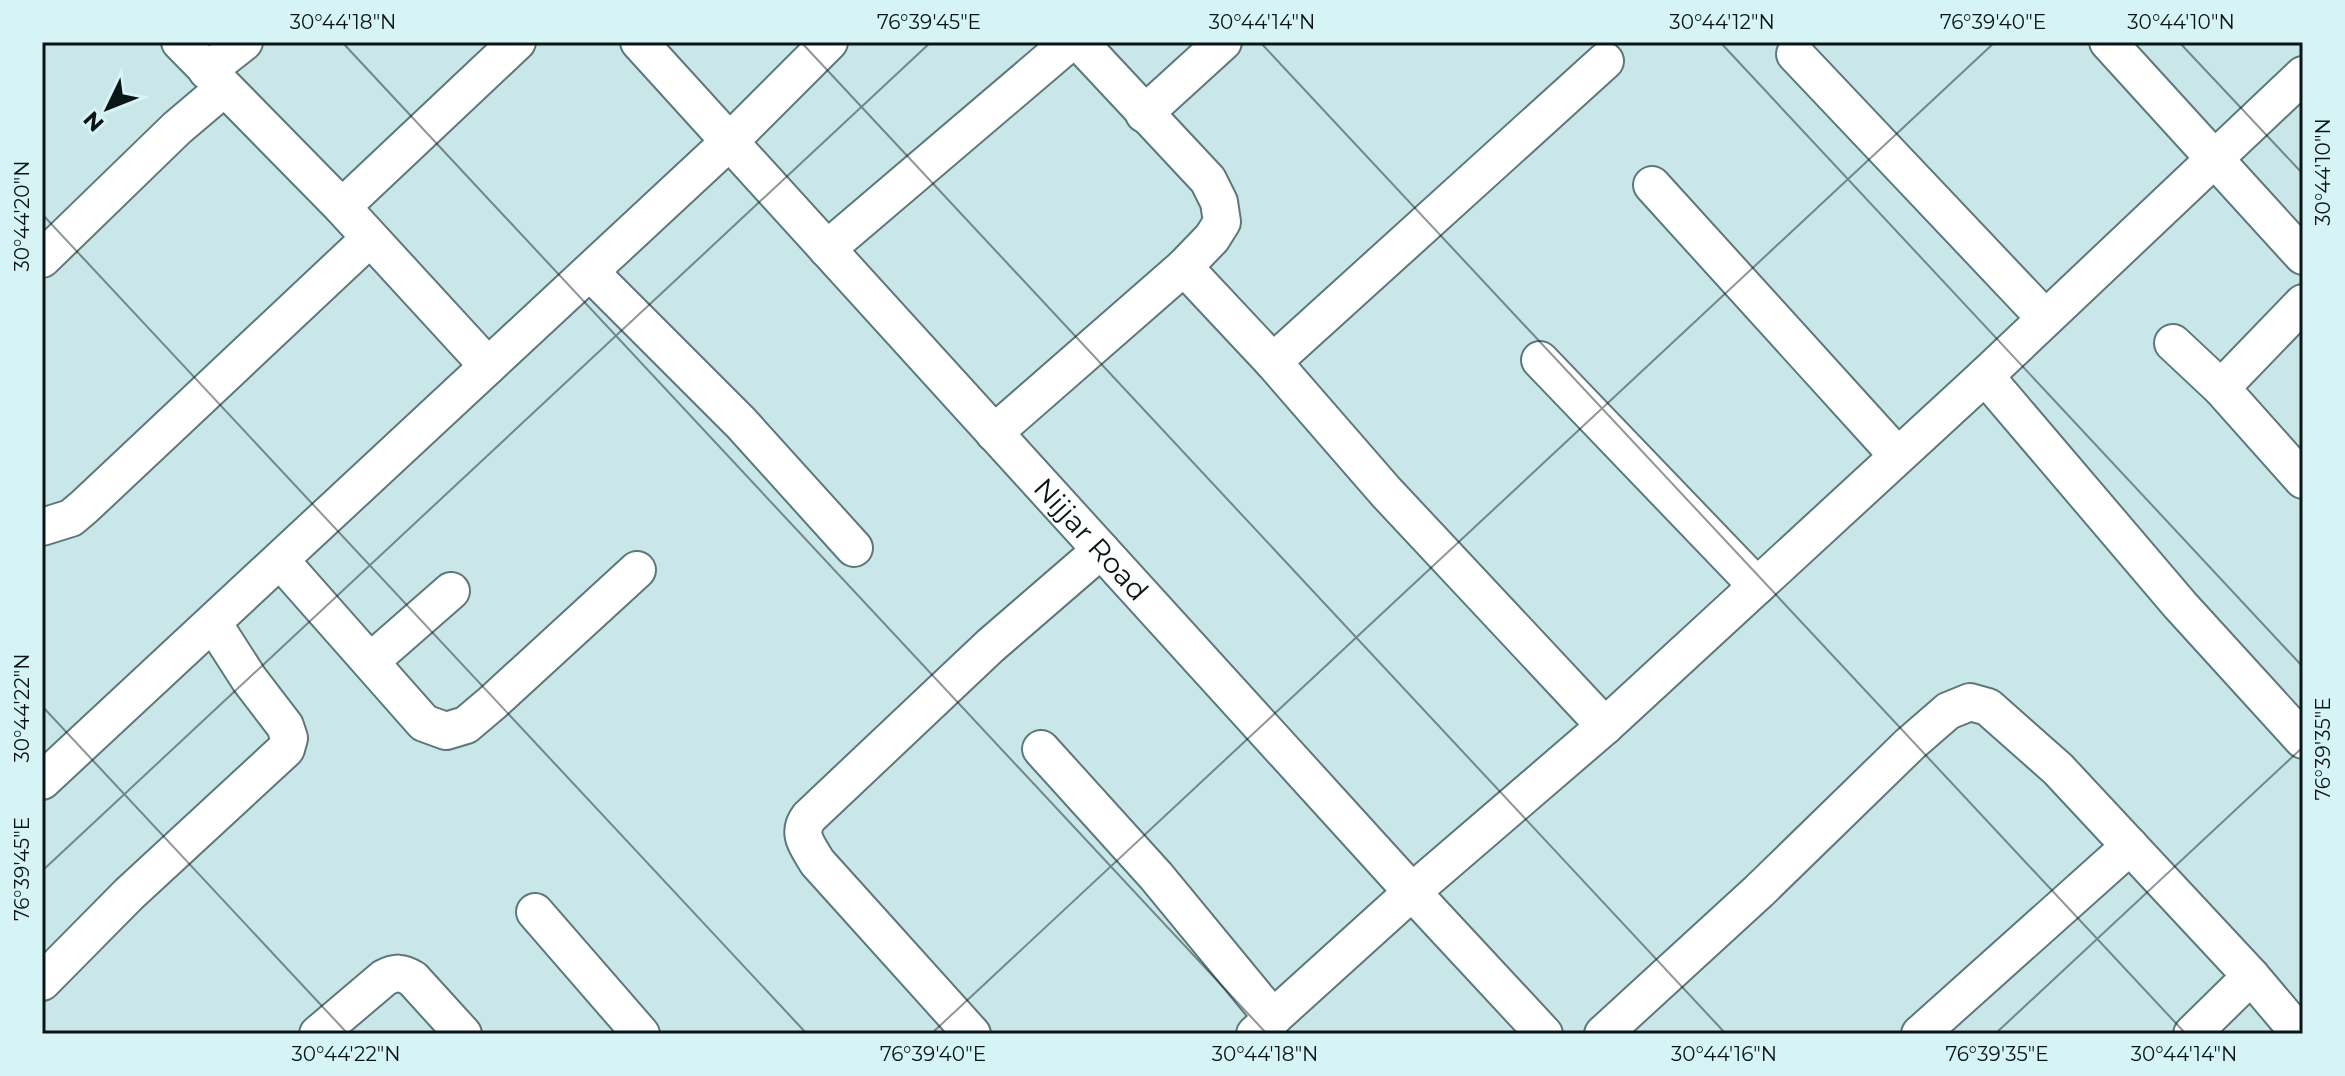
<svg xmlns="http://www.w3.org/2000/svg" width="2345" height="1076" viewBox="0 0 2345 1076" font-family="Montserrat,sans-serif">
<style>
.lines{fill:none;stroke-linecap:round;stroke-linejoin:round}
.street-casing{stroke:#5d787a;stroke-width:40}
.street{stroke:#fff;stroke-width:36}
.ticks{fill:none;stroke:#0a1516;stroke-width:2;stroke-opacity:0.45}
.labels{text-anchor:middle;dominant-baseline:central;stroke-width:7;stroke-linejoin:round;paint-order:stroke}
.street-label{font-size:28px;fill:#0a1516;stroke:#d6f3f6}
.neatline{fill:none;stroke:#0a1516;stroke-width:3}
.ticks-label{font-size:20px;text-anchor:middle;fill:#0a1516}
</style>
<rect width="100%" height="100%" fill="#c9e6e9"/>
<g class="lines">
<g class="street-casing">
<g id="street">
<path d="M180,42L342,207L488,366"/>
<path id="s1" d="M639,42L1412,892L1544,1034"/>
<path d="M2108,42L2303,256"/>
<path d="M1795,54L2045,318"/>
<path d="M207,71L244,42"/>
<path d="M1144,114L1223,42"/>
<path d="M1652,185L1897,455"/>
<path d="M342,207L517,42"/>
<path d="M827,249L1070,42"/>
<path d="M42,259L177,128L223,89"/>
<path d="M1184,267L1273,362L1386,492L1605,726"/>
<path d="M590,272L741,423L854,548"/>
<path d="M2173,343L2221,388L2303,480"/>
<path d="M1540,360L1757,586"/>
<path d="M1273,362L1605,61"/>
<path d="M1985,376L2180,605L2303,740"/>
<path d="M2221,388L2303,303"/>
<path d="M994,433L1184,267L1212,238L1222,222L1219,202L1208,180L1079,42"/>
<path d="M42,527L71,518L84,507L369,239"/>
<path d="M280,560L424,723L446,731L466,725L492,703L637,570"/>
<path d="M371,661L451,591"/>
<path d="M1041,749L1156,876L1273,1018"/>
<path d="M42,781L730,141L829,42"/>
<path d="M535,912L641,1034"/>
<path d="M42,982L129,894L286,749L289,738L285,726L249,679L213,623"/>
<path d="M318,1034L384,978C396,972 402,972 413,979L463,1034"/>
<path d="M972,1034L817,862C808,846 796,834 809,817L990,646L1101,550"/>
<path d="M1255,1034L1412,892L1605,726L1985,376L2303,75"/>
<path d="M1603,1034L1759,891L1910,744L1948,711L1970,702L1988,707L2058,769L2251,976L2300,1034"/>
<path d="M1920,1034L2130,846"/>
<path d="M2192,1034L2251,976"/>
</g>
</g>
<use href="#street" class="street"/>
</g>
<path class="ticks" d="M342,42L1267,1034M801,42L1726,1034M1260,42L2186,1034M1720,42L2303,667M2179,42L2303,174M42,214L807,1034M42,706L348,1034M42,871L931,42M931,1034L1995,42M1995,1034L2303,747"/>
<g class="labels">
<g class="street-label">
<text stroke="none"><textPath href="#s1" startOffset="672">Nijjar Road</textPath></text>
</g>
</g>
<rect width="2345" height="1076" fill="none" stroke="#d6f3f6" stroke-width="88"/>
<g transform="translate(108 108) rotate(227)" stroke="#d6f3f6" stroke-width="6" paint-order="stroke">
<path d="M0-6L14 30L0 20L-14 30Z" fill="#0a1516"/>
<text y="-12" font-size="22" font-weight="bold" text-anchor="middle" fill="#0a1516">N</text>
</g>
<rect x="44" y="44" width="2257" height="988" class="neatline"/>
<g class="ticks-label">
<text x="343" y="29">30°44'18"N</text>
<text x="929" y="29">76°39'45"E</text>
<text x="1262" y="29">30°44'14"N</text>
<text x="1722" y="29">30°44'12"N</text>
<text x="1993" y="29">76°39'40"E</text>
<text x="2181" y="29">30°44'10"N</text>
<text transform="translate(2323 172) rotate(-90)" y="7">30°44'10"N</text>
<text transform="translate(22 216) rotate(-90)" y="7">30°44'20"N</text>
<text transform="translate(22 708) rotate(-90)" y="7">30°44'22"N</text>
<text transform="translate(2323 749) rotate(-90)" y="7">76°39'35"E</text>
<text transform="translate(22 869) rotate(-90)" y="7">76°39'45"E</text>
<text x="346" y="1061">30°44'22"N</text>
<text x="933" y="1061">76°39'40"E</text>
<text x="1265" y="1061">30°44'18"N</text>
<text x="1724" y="1061">30°44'16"N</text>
<text x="1997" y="1061">76°39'35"E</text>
<text x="2184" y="1061">30°44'14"N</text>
</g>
</svg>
